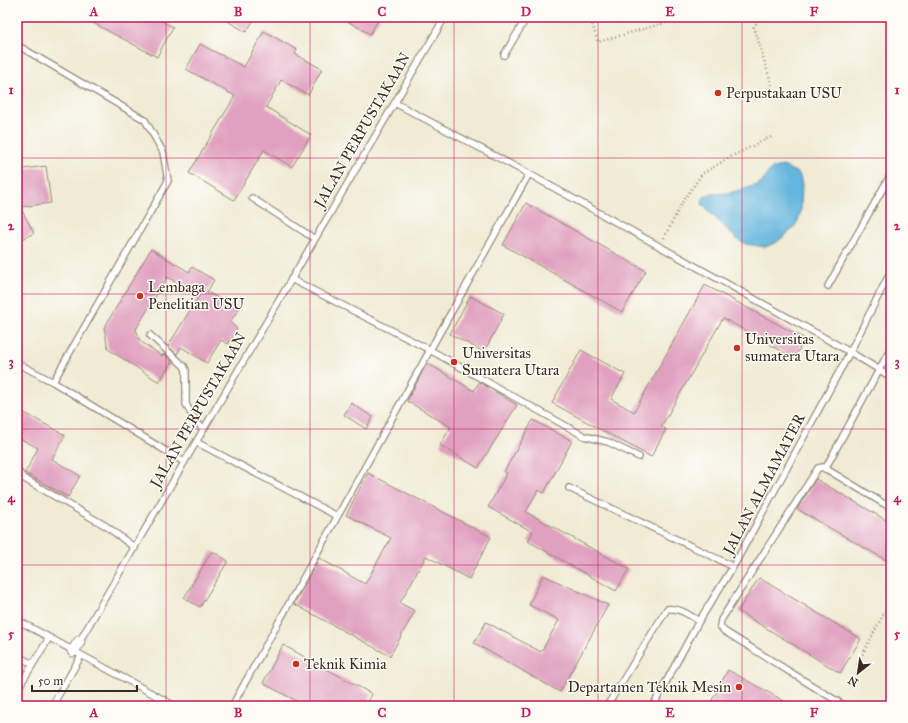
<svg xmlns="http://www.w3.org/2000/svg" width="908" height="723" viewBox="0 0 908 723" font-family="'IM FELL Great Primer',serif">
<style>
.water{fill:#63b6de;stroke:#4f707e}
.building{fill:#e0a0bf}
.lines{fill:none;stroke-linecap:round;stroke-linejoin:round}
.service-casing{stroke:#968a79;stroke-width:8}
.minor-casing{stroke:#968a79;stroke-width:13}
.path{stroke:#968a79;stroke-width:2.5;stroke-dasharray:1 3;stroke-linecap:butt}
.service{stroke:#fff;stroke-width:5.5}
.minor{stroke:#fff;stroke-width:11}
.grid{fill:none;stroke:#c2185b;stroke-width:1;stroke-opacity:0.55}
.poi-dot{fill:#c8321e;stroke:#fdfcf7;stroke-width:1.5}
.labels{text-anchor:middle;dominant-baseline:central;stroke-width:3;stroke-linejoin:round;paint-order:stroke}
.poi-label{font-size:15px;fill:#3b2a1e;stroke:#fdfcf7;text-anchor:start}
.street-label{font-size:15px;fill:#3b2a1e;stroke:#fdfcf7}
.neatline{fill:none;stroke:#c2185b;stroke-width:1.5}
.grid-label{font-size:13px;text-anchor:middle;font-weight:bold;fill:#c2185b}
</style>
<rect width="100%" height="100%" fill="#fdfcf7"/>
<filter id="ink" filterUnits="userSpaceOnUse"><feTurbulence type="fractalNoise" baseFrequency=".025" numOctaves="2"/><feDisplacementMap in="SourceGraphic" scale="8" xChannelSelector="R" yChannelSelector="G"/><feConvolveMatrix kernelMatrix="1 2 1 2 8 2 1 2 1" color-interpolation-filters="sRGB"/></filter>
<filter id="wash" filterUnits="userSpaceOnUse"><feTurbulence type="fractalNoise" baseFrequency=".012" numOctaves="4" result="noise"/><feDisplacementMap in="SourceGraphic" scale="16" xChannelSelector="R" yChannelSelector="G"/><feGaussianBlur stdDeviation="0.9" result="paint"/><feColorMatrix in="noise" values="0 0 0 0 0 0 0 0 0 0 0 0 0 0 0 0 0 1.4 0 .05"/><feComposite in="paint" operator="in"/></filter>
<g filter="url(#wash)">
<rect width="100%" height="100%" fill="#f0ebd4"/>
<path class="water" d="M783,166L798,173L800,176L802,184L801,209L799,219L793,229L777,242L765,247L745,244L737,239L703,206L702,201L704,197L709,194L729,193L757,185L765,179L769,171L772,168Z"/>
<g id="blocks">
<path class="building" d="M82,17H155L173,27L157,57Z
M221,17H256L246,32Z
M340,17H380L370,34Z
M264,31L297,50L295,54L322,69L308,95L281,80L266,107L311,135L292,167L264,150L234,200L189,173L235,96L186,69L200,44L244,67Z
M46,166L51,203L20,207L34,233L17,242V170Z
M526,203L646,271L622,312L503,245Z
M151,249L189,272L192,267L214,280L207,292L239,309L230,322L237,329L228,344L221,340L207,363L181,347L177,354L168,346L199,296L167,277L136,329L140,341L162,356L164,354L172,361L159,382L108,349L104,328Z
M705,285L805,339L794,358L723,318L661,427L666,429L651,457L552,403L581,350L625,374L611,399L634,412Z
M470,296L504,314L484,352L450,334Z
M427,363L474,391L479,382L517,405L478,468L440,445L451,427L407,401Z
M351,403L373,417L366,429L344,415Z
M17,409L65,435L52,459L80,476L68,497L25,473L38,448L17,437Z
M533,420L572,441L544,493L538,490L526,512L629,569L616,591L528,541L533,532L488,507L507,473L504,472Z
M368,473L491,537L469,579L426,556L400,603L415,611L390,656L294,604L319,558L365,584L391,538L346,515Z
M816,479L891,523V563L797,509Z
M212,551L228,561L200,607L184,598Z
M543,575L608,605L560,692L474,643L486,622L541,652L559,620L529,605Z
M759,578L861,639L840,673L738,611Z
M283,645L372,694L366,706H306L263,683Z
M728,670L793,706H709Z"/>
</g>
</g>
<g filter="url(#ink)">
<use href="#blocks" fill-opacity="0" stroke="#968a79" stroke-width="1"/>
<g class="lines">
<g class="service-casing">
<path id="service" d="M17,45L145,120L163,152L168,181L53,382
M504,55L527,17
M395,103L529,174L850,352L891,377
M252,198L315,239
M291,279L430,350L584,436L608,442L639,457
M828,286L891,174
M150,335L184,366L186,370V404L190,412L203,430
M17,363L53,382L184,462
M196,442L337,516
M825,469L891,348
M17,470L23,478L106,526L135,548
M569,488L718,559L733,567
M17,620L175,706
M79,642L445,17
M17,656L33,664
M17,690L49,638
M52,706L81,656
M232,706L430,350L529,174
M607,706L667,609C679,607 689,615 699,621
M653,706L699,621L733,567L850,352L891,271
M845,706L724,631L720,626L721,620L818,468L823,467L891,508"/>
</g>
<g class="minor-casing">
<path id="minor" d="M73,651L79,642"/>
</g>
<path class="path" d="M590,17L598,42L685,17
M755,99L767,95L772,86L754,27L760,17
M664,238L683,201L702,174L730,157L771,137
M857,665L891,600"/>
<use href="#service" class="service"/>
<use href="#minor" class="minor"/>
</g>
</g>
<path class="grid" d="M166,17V706M310,17V706M454,17V706M598,17V706M742,17V706M17,158H891M17,294H891M17,429H891M17,565H891"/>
<g class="poi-dot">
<circle cx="718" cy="93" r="4"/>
<circle cx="140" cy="296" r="4"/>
<circle cx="737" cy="348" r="4"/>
<circle cx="454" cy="362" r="4"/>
<circle cx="296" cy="664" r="4"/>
<circle cx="739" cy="687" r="4"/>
</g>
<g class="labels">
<g class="poi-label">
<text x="726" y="93">Perpustakaan USU</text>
<text x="148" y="287">Lembaga<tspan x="148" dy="17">Penelitian USU</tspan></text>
<text x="745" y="339">Universitas<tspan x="745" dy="17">sumatera Utara</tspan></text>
<text x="462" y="353">Universitas<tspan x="462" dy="17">Sumatera Utara</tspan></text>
<text x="304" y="664">Teknik Kimia</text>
<text x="731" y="687" text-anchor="end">Departamen Teknik Mesin</text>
</g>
<g class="street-label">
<text transform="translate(362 130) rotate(-60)">JALAN PERPUSTAKAAN</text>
<text transform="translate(198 410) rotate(-60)">JALAN PERPUSTAKAAN</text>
<text transform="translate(764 484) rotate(-62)">JALAN ALMAMATER</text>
</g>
</g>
<rect width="908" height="723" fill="none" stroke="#fdfcf7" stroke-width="44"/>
<g transform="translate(858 673) rotate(210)" stroke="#fdfcf7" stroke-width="3" paint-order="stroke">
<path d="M0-3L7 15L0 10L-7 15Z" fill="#3b2a1e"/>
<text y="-6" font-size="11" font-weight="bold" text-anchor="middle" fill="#3b2a1e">N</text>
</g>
<path d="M32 685v6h105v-6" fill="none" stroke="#3b2a1e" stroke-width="2"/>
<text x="38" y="685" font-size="12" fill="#3b2a1e" stroke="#fdfcf7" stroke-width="3" paint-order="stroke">50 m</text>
<rect x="22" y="22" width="864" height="679" class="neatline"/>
<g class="grid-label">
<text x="94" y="16">A</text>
<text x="238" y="16">B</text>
<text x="382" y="16">C</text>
<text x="526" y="16">D</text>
<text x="670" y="16">E</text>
<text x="814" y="16">F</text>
<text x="11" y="94">1</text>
<text x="897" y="94">1</text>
<text x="11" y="230">2</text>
<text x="897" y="230">2</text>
<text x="11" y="366">3</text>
<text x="897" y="366">3</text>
<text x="11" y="502">4</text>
<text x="897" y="502">4</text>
<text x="11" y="638">5</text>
<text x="897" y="638">5</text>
<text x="94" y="717">A</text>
<text x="238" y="717">B</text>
<text x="382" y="717">C</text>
<text x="526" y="717">D</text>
<text x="670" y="717">E</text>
<text x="814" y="717">F</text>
</g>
</svg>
